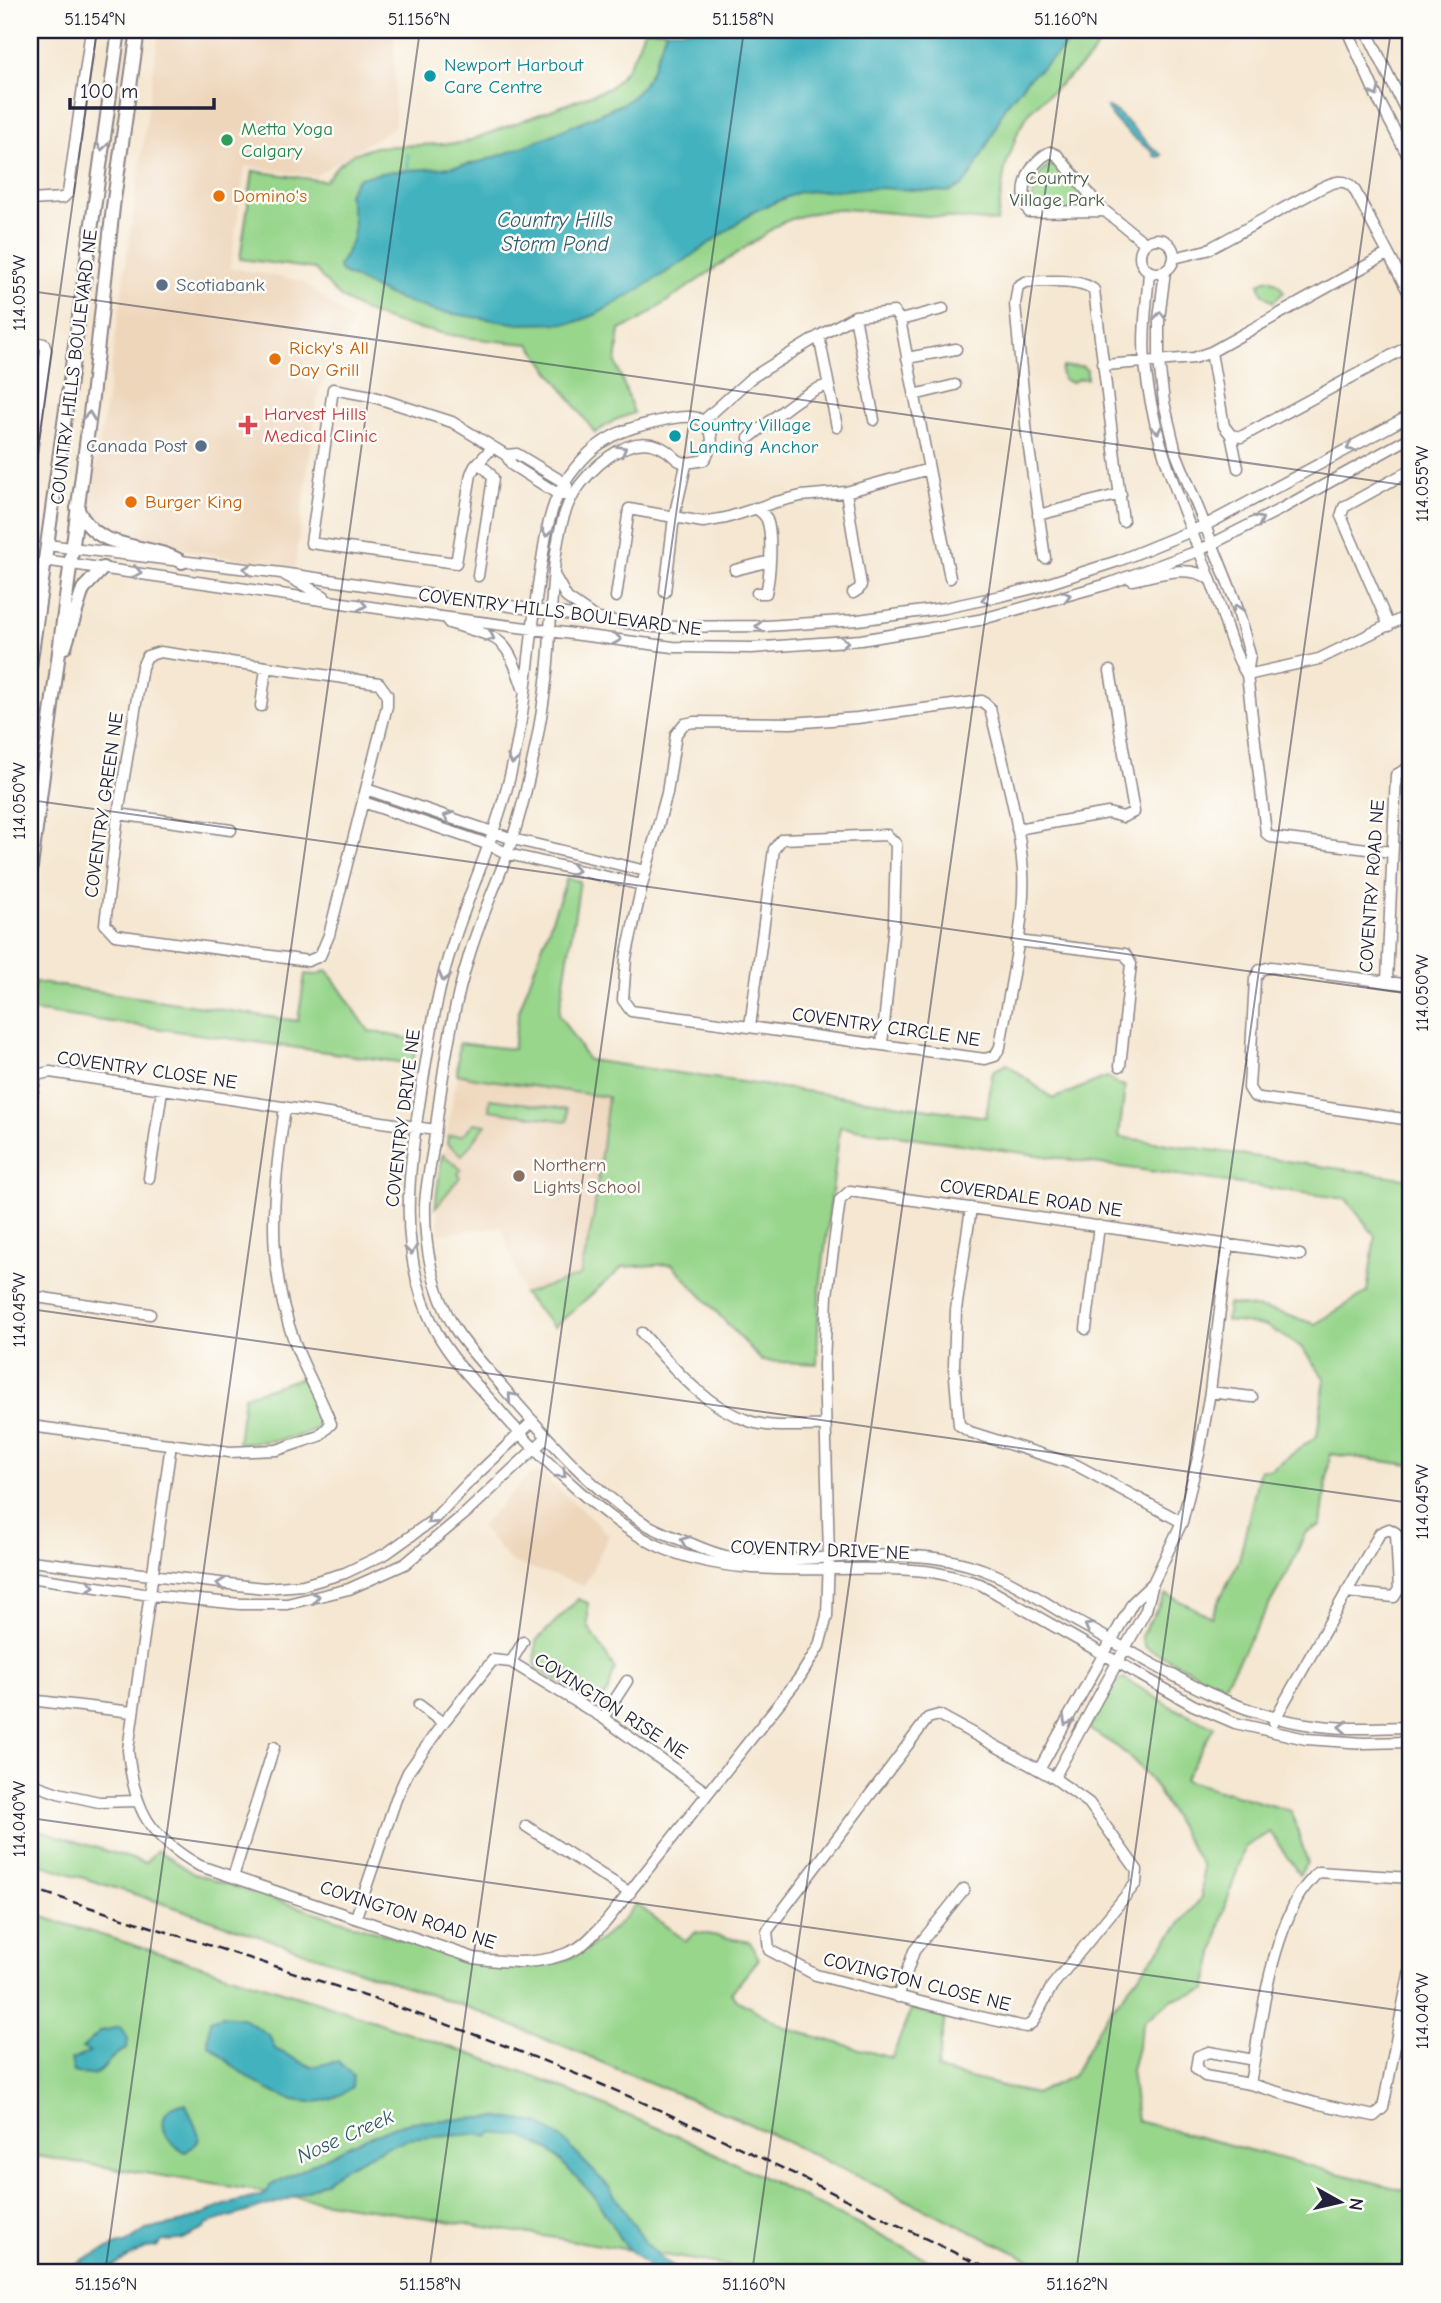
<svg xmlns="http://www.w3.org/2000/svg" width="1441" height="2303" viewBox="0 0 1441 2303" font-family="'Comic Neue',sans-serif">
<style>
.built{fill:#eed6bb}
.green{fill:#98d68c;stroke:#5d7c64;stroke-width:2}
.water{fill:#43b2be;stroke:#326a7c;stroke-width:2}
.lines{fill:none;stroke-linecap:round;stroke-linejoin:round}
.stream{stroke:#43b2be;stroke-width:2.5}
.minor-casing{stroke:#8c8486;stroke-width:13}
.major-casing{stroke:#8c8486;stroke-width:16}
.minor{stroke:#fff;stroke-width:10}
.major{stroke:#fff;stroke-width:12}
.rail{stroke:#22223b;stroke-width:2.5;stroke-dasharray:10 5;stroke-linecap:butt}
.oneway{stroke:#9c9ca7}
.ticks{fill:none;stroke:#22223b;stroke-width:2;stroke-opacity:0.45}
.culture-dot{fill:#0f9aa8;stroke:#fdfcf7;stroke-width:2.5}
.leisure-dot{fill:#2e9e5b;stroke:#fdfcf7;stroke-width:2.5}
.food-dot{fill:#e8710a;stroke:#fdfcf7;stroke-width:2.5}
.service-dot{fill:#5c6f8a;stroke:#fdfcf7;stroke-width:2.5}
.health-dot{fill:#e0444e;stroke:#fdfcf7;stroke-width:2.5}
.education-dot{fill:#8d6e63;stroke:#fdfcf7;stroke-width:2.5}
.labels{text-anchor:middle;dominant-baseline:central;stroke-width:5;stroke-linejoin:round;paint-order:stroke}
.culture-label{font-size:19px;fill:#0d838f;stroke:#fdfcf7;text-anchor:start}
.leisure-label{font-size:19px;fill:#27864d;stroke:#fdfcf7;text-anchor:start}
.park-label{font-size:19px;fill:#455853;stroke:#fdfcf7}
.food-label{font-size:19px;fill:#c56008;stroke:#fdfcf7;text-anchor:start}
.service-label{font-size:19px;fill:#4e5e75;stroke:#fdfcf7;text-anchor:start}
.street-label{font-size:19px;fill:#22223b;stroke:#fdfcf7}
.health-label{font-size:19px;fill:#be3a42;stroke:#fdfcf7;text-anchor:start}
.education-label{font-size:19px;fill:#785e54;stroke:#fdfcf7;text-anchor:start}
.water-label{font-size:21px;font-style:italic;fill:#2f5c6f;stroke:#fdfcf7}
.neatline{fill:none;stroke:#22223b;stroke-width:2.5}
.ticks-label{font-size:18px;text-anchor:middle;fill:#22223b}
</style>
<rect width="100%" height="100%" fill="#fdfcf7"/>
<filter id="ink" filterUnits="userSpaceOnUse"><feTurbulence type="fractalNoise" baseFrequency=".0143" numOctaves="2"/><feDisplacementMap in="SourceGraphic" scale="14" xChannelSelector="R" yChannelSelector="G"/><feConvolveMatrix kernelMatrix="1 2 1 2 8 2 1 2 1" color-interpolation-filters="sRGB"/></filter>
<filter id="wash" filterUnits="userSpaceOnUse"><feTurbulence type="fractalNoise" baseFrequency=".00686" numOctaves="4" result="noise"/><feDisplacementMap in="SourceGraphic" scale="28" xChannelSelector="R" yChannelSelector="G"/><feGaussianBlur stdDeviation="1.57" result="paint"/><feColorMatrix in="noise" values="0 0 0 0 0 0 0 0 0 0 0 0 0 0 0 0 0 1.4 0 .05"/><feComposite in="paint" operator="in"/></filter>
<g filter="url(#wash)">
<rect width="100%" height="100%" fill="#f5e7d1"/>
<path class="built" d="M159,30H394L395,126L315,176L245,166L230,268L302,281L353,322L318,393L295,568L107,537L88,515L108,391Z
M457,1074L608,1096L593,1220L580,1276L523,1294L502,1228L496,1227L439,1234L436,1198Z
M531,1473L542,1474L609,1535L584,1586L510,1561L480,1527Z"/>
<path class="green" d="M644,30H1107L1090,58L1031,110L1019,129L1005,168L997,222L845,209C822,210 802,214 781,223L637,322L620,330L616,363L634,413L615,420L595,433L530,344C477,340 383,330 341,297C331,290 323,278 315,269L240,259L253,171L325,181L337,166L353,154L375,147L463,143L609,88C628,72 636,53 644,30Z
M1054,162H1064L1101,208L1040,212L1032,202C1034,183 1037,173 1054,162Z
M1271,279L1279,285L1284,292L1273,302L1263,294L1259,284L1265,280Z
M1082,366L1087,370V379H1079L1071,383L1063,379L1061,371L1063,367Z
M1411,776V870L1401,869L1406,783Z
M567,878L580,881L559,1014L588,1060L986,1117L993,1071L1007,1064L1053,1099L1107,1077L1117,1084L1125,1086L1119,1137L1411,1179V1465L1330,1454L1321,1525L1305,1533L1290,1568L1223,1687L1145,1647L1141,1636L1166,1594L1211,1617L1239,1560L1260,1469L1270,1470L1317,1436L1325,1379L1301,1347L1266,1326L1226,1321L1228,1304L1274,1311L1315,1324L1367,1292L1375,1236L1346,1199L840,1127L819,1298L817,1364L762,1361L672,1264L623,1267L554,1327L523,1294L580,1276L593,1220L608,1097L476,1078L457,1074L459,1043L513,1049L519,1011Z
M327,970L369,1031L416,1040L413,1064L32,1011L34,982L298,1021L305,974L317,975Z
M490,1099L567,1109L568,1119L566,1121L489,1110Z
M474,1123L486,1125L462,1155L447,1143L448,1136L463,1135Z
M442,1154L461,1169L458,1174L460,1177L435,1208Z
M301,1378L322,1416C321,1441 257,1442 238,1443L244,1396Z
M578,1599L588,1603V1626L615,1669C610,1680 611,1692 601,1700H594L540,1671L535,1665L536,1641Z
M1124,1678L1170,1706L1214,1727L1184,1780L1291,1811L1308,1863L1299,1874L1270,1832L1245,1847L1223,1913L1206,1990L1173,1999L1144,2021L1131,2070L1137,2121L1411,2192V2273H1057L743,2121L475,2010L159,1902L30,1861V1827L145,1863L157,1850L194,1874L486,1966C551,1974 595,1956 636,1904L686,1941L696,1932L750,1942L759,1959L731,1993L737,2000L788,2029L892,2058L911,2009L945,2018L937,2070L1035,2094L1073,2076L1105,2017L1202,1897V1866L1155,1786L1137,1764L1119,1748L1089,1729L1114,1683Z
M30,1913L318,2002L526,2073L694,2143L955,2273H776L30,2155Z"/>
<path class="water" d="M666,30H1078L1059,53L1027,80L1004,108L993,134L972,173L962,186L949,192L878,188L799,192L755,211L687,259L637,291L595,315L573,323L520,324L434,311L388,295L341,272L338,266C358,239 357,225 348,194L357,179C398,165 439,173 479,162C529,147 577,123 624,103C650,86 656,58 666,30Z
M1107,107C1123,112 1145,145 1162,155L1160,157L1154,156L1153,152C1141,144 1109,119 1107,107Z
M222,2016L242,2018L269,2035L275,2049L311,2067L338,2061L353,2075L352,2087C302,2127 245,2078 208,2044L210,2020Z
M120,2027L128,2038L127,2049C100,2058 107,2084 74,2072L71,2060L90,2052L82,2048L101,2031Z
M186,2104L199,2135L198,2142L186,2152C168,2148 152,2118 174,2106C177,2104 182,2104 186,2104Z
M497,2117L538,2123L561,2138L609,2187L645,2242L665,2262L684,2273H654L622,2242L595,2197L551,2151L522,2136L492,2133L489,2137L475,2134L408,2139L384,2148L341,2169L325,2182L286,2200L206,2224L204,2229L180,2240L163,2241L156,2247L146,2248L100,2273H60L82,2260L119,2244H125L146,2230L184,2222L225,2205L263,2195L271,2185L352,2144L395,2126L411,2122Z"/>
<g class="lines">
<path class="stream" d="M408,154V169"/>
</g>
</g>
<g filter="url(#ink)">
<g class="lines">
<g class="minor-casing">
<path id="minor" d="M1347,30L1377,97L1411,162
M1366,30L1411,121
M30,200L63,198L68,193L91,30
M1105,211L1029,212C1018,189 1028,164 1050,152L1057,155L1101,208L1145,243
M1140 256a17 17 0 1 1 34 0a17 17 0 1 1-34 0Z
M1174,258L1207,250L1321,188C1333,182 1345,177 1354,189L1411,297
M1165,271L1159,319V362L1164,402L1176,453L1236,603L1250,655L1247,675L1266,833L1271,837L1391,852
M1149,272C1147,301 1142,333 1145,362C1152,441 1185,513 1213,586C1224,616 1230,648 1247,675
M855,316L874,420
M900,320L943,309
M819,336L837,427
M30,341L44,344L46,350L30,465
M1211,352L1224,426L1231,435L1238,468
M907,358L956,349
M1105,365L1194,358L1211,352L1387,254
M914,395L955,385
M1231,435L1241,437L1411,345
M749,438C773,420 799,393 828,385
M493,447L475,466L471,474L456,563L311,543L333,389L371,396L452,422L506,455L512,465L558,494L573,496
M506,455L517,454L565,483L567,486
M478,463L488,471L493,478L478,576
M686,465L674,517L703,522L726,518L776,502L801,496L846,492L929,469L900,320L894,312L855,316L819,336L751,378L703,421
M929,469L950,578
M846,492L861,585L859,589L853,593
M755,508C760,511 765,514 767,520C773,535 770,577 766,593H757
M1038,515L1121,494
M47,545L281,573L655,627L766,626L858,620L945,608L1001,596L1034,588L1118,561L1206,525L1411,415
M1045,558L1027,435L1015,304L1018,286L1025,282C1043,281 1081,278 1094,290L1123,521
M44,560L426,615L673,647L752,648L861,640L979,620L1108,584L1198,551L1281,509L1411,437
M735,570L770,561
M285,575L324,596
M554,575L567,598L596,618
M1132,580C1154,576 1190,563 1209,579
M616,597L629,509L674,517L665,592
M449,623C501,639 505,634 523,688
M1389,626L1341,516L1344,507L1411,470
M160,652L379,683L387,694V706L329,935L320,956L308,961L115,935L105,924L118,814L142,667L147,656Z
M1247,675L1319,659L1411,614
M982,701L990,708C1002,761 1019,817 1023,871C1026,923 1008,995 1000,1047L995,1056L985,1059L631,1011L623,1000L626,958L642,885L667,793L676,734L684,724L694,722L791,723L857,718Z
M261,706L266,668
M366,789L513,839L646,871
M363,802L490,845L508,854L642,885
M118,814L231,830
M1017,829L1108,813L1123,817L1134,812L1110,671
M1017,941L1125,954L1131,964L1120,1066
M1387,981L1396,775L1411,766
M1411,985L1271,967L1260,970L1255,979L1249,1088L1254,1096L1260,1098L1411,1120
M750,1026L774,849L782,839L887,835L896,844L894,925L882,1044
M30,1105L36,1075L50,1072L435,1130
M149,1178L162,1090
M971,1208L956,1310L954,1365L959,1425L970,1432L1076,1465L1182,1522
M30,1296L150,1314
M1086,1329L1099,1226
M642,1333C673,1367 704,1406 749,1421C772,1429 801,1425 825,1426
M1210,1392L1252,1397
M30,1426L230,1452L277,1450L319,1436L331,1424C321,1397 306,1373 296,1346C264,1263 273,1192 285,1107
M171,1444L128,1750C134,1810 148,1836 200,1866L474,1958C508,1963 544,1966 576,1949C586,1944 596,1931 605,1923L800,1677L819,1646L827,1616L829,1557L824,1365L827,1295L840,1200L850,1191L1300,1255
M30,1561L264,1588L303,1585L345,1573L387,1553L433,1520L470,1481L533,1421
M30,1577L150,1595L240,1604H287L349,1589L405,1564L467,1512L547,1437
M511,1662L523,1642
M30,1700L132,1712
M419,1705L443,1723
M939,1715L1054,1778L1089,1803L1137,1870L1136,1883L1052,1986L1033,2022L1026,2027L967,2014L816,1975L769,1950L767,1931L928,1718Z
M603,1718L627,1681
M1274,1722L1281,1708L1380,1533L1389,1529L1396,1533L1399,1589L1394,1597L1346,1592
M1411,1727C1376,1728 1341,1730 1306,1724C1221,1711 1150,1661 1076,1621C1046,1604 1016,1582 984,1570C908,1541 822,1564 743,1559C726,1558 708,1551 692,1544C676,1538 659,1532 644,1523C591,1489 548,1439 507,1392C490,1371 468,1350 454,1327C433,1291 424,1246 425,1205C426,1184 431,1163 434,1142C442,1079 450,1017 469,956C479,922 494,890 506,857C521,817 530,776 538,734C543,707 547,678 549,651C552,608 551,532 573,495C589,470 626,433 658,446C682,456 670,468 704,460C711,450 715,440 709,429C706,424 703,420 697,418C681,413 627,428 613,436C591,447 571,470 560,491C548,514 545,541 541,566C529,637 527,710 509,780C495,836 471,888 453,943C437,989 430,1038 422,1086C409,1169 395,1252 436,1331C453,1363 483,1390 506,1418C545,1462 611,1527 665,1549C745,1581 829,1564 913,1570C936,1571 958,1578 980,1584L1193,1705L1235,1723L1306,1739L1364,1743L1411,1742
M1039,1770L1133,1602L1153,1583
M1054,1778L1146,1610L1153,1583L1182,1522L1199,1454L1210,1392L1228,1244
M30,1783L58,1793L99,1802L138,1801
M526,1826L630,1893
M233,1877L274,1747
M1411,1878L1318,1872C1311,1880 1303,1888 1298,1897C1268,1953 1261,2022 1250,2084L1315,2103L1374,2116L1383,2108L1411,1964
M356,1917L396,1799L408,1772L443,1723L493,1660L511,1662L603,1718L706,1792
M898,1997L914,1951L964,1889
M1250,2084L1205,2076L1196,2069L1198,2056L1209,2052L1254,2060"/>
</g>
<g class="major-casing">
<path id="major" d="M77,508C98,555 146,540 182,562
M65,647L83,589L103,568
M30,667L119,30
M30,875L91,406L113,207L138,30"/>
</g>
<use href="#minor" class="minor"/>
<use href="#major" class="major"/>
<path class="rail" d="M30,1888C222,1951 419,2007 605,2086C738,2143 866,2211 997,2273"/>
</g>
<defs><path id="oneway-chevron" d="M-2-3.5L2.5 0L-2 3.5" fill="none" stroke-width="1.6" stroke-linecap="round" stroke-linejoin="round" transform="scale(1.75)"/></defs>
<g class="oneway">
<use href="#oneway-chevron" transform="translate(1375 92) rotate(65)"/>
<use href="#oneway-chevron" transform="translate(102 146) rotate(98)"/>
<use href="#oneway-chevron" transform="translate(1160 316) rotate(-87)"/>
<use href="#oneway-chevron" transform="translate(89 416) rotate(-83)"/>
<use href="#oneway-chevron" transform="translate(1157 429) rotate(79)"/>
<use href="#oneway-chevron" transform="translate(1351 447) rotate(152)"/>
<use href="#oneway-chevron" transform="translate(622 450) rotate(-29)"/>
<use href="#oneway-chevron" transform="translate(1259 520) rotate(-27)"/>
<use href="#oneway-chevron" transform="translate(547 532) rotate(101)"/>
<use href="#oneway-chevron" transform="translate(248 569) rotate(-173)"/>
<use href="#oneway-chevron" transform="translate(137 572) rotate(8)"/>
<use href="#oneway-chevron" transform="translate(1066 596) rotate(-15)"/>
<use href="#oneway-chevron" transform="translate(986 599) rotate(167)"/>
<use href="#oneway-chevron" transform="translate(362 605) rotate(9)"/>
<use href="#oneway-chevron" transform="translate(1237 609) rotate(-107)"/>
<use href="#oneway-chevron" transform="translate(760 626) rotate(179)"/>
<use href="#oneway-chevron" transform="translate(490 637) rotate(25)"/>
<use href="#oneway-chevron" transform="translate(617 639) rotate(8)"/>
<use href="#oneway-chevron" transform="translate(844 642) rotate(-4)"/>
<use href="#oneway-chevron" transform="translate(513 760) rotate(102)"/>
<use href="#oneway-chevron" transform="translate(448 817) rotate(-161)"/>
<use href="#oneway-chevron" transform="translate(574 870) rotate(13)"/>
<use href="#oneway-chevron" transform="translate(444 977) rotate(105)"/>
<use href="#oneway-chevron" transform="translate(411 1250) rotate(83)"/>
<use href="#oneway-chevron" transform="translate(512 1397) rotate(-131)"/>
<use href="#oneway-chevron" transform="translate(562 1474) rotate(42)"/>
<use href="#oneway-chevron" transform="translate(431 1520) rotate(139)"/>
<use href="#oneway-chevron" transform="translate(685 1541) rotate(-158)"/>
<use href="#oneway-chevron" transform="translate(221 1584) rotate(-174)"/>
<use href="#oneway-chevron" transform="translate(90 1586) rotate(8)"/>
<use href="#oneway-chevron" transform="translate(315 1597) rotate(-13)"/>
<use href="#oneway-chevron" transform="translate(1089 1627) rotate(-151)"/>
<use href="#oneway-chevron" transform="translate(1067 1721) rotate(119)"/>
<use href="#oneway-chevron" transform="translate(1343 1727) rotate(-177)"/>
</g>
</g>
<path class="ticks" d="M30,291L1411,486M30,505L97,30M30,800L1411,994M30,1309L1411,1503M30,1818L1411,2012M105,2273L420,30M429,2273L744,30M752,2273L1068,30M1076,2273L1391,30M1400,2273L1411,2191"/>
<g class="culture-dot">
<circle cx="430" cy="76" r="7"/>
<circle cx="675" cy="436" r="7"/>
</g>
<circle class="leisure-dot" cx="227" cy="140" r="7"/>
<g class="food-dot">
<circle cx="219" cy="196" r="7"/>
<circle cx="275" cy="359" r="7"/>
<circle cx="131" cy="502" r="7"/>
</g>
<g class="service-dot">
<circle cx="162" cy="285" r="7"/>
<circle cx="201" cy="446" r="7"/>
</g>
<path class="health-dot" d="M244.5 414.5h7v7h7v7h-7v7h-7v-7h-7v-7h7z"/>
<circle class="education-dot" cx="519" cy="1176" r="7"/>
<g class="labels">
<g class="culture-label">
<text x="444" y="65">Newport Harbout<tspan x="444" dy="22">Care Centre</tspan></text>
<text x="689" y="425">Country Village<tspan x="689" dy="22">Landing Anchor</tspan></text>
</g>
<g class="leisure-label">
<text x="241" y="129">Metta Yoga<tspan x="241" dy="22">Calgary</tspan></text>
</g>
<g class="park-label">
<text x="1057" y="178">Country<tspan x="1057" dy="22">Village Park</tspan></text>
</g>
<g class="food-label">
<text x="233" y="196">Domino's</text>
<text x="289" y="348">Ricky's All<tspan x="289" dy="22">Day Grill</tspan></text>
<text x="145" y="502">Burger King</text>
</g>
<g class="service-label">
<text x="176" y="285">Scotiabank</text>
<text x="187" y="446" text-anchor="end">Canada Post</text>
</g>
<g class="street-label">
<text transform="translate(74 367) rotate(-83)">COUNTRY HILLS BOULEVARD NE</text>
<text transform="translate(560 612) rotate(7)">COVENTRY HILLS BOULEVARD NE</text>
<text transform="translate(104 805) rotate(-82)">COVENTRY GREEN NE</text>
<text transform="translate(1372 886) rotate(-86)">COVENTRY ROAD NE</text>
<text transform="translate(886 1027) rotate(8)">COVENTRY CIRCLE NE</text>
<text transform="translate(147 1070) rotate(8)">COVENTRY CLOSE NE</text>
<text transform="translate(403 1118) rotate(-83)">COVENTRY DRIVE NE</text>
<text transform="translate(1031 1198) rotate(8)">COVERDALE ROAD NE</text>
<text transform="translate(820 1550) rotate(2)">COVENTRY DRIVE NE</text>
<text transform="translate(611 1706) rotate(33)">COVINGTON RISE NE</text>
<text transform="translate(408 1915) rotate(18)">COVINGTON ROAD NE</text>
<text transform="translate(917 1982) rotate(14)">COVINGTON CLOSE NE</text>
</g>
<g class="health-label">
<text x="264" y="414">Harvest Hills<tspan x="264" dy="22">Medical Clinic</tspan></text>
</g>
<g class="education-label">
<text x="533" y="1165">Northern<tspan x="533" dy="22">Lights School</tspan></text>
</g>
<g class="water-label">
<text x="555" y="220">Country Hills<tspan x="555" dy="24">Storm Pond</tspan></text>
<text transform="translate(345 2136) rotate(-24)">Nose Creek</text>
</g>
</g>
<rect width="1441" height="2303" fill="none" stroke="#fdfcf7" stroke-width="77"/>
<g transform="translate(1340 2202) rotate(98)" stroke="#fdfcf7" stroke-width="5" paint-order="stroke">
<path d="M0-5L12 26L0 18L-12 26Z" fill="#22223b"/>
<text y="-10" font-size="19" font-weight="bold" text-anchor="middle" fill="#22223b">N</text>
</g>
<path d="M70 98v10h144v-10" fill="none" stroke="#22223b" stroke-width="3.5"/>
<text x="80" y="98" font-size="21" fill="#22223b" stroke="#fdfcf7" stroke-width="5" paint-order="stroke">100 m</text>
<rect x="38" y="38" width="1364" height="2226" class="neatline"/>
<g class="ticks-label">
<text x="95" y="25">51.154°N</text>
<text x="419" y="25">51.156°N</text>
<text x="743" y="25">51.158°N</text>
<text x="1066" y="25">51.160°N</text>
<text transform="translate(19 293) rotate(-90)" y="6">114.055°W</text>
<text transform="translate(1422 484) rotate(-90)" y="6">114.055°W</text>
<text transform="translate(19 801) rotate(-90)" y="6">114.050°W</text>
<text transform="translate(1422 993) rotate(-90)" y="6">114.050°W</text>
<text transform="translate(19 1310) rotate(-90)" y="6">114.045°W</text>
<text transform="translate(1422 1502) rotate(-90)" y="6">114.045°W</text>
<text transform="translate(19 1819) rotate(-90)" y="6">114.040°W</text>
<text transform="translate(1422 2011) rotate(-90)" y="6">114.040°W</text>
<text x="106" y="2290">51.156°N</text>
<text x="430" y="2290">51.158°N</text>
<text x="754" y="2290">51.160°N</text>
<text x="1077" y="2290">51.162°N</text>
</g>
</svg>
